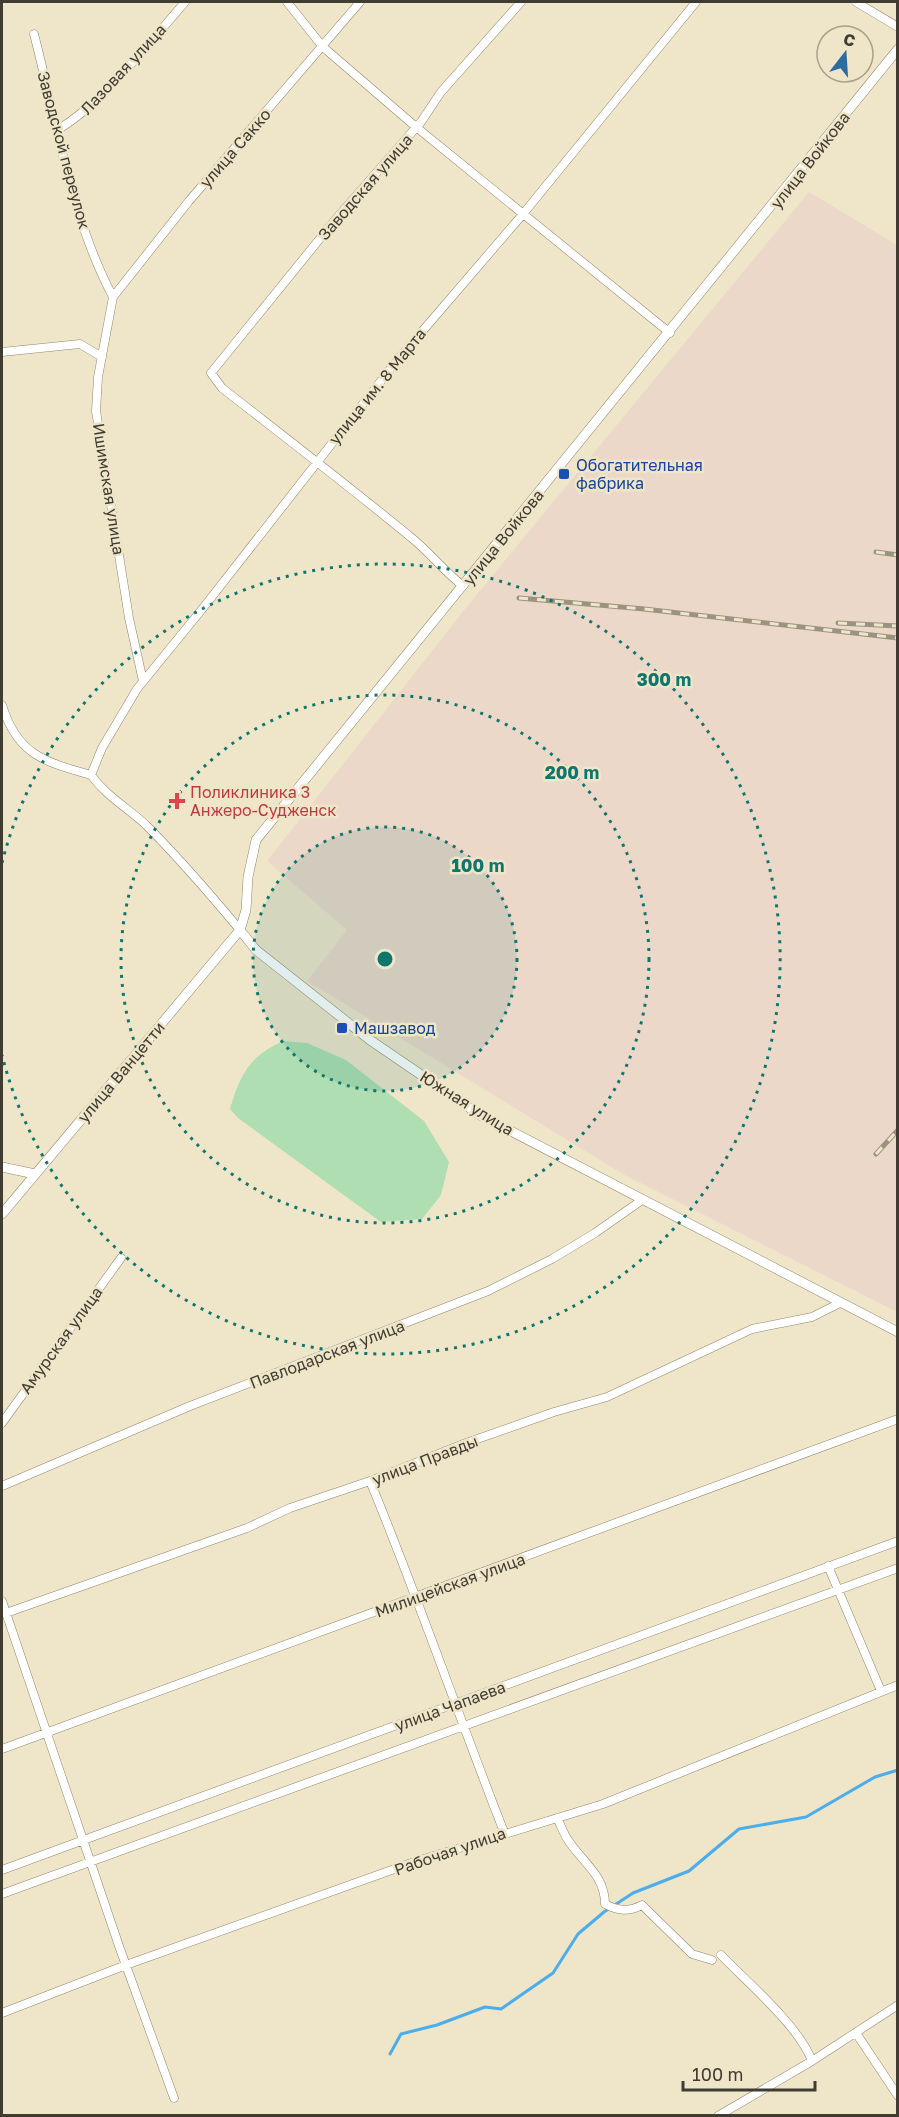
<svg xmlns="http://www.w3.org/2000/svg" width="899" height="2117" viewBox="0 0 899 2117" font-family="'Golos Text',sans-serif">
<style>
.industrial{fill:#ecd8c9}
.green{fill:#aedeb1}
.lines{fill:none;stroke-linecap:round;stroke-linejoin:round}
.stream{stroke:#4badea;stroke-width:3}
.minor-casing{stroke:#90876d;stroke-width:9}
.tertiary-casing{stroke:#90876d;stroke-width:10}
.minor{stroke:#fff;stroke-width:8}
.tertiary{stroke:#fff;stroke-width:9}
.rail-casing{stroke:#9a937f;stroke-width:5}
.rail{stroke:#efe5c9;stroke-width:3;stroke-dasharray:9;stroke-linecap:butt}
.ring{fill:none;stroke:#0f766e;stroke-width:3;stroke-dasharray:3 6}
.transit-dot{fill:#1a4fb4;stroke:#efe5c9;stroke-width:2}
.health-dot{fill:#e0444e;stroke:#efe5c9;stroke-width:2}
.labels{text-anchor:middle;dominant-baseline:central;stroke-width:5;stroke-linejoin:round;paint-order:stroke}
.street-label{font-size:16px;fill:#403c31;stroke:#efe5c9}
.transit-label{font-size:16px;fill:#164399;stroke:#efe5c9;text-anchor:start}
.health-label{font-size:16px;fill:#be3a42;stroke:#efe5c9;text-anchor:start}
.centre{fill:#0f766e;stroke:#efe5c9;stroke-width:3}
.ring-label{font-size:18px;text-anchor:middle;font-weight:bold;fill:#0f766e;stroke:#efe5c9;stroke-width:5;stroke-linejoin:round;paint-order:stroke}
</style>
<rect width="100%" height="100%" fill="#efe5c9"/>
<path class="industrial" d="M809,192L897,245V1312L623,1174L307,981L347,930L267,861L469,604Z"/>
<path class="green" d="M283,1041L307,1043L346,1060L424,1121L449,1162L441,1195L422,1219L381,1222L238,1118L230,1109C240,1074 250,1056 283,1041Z"/>
<g class="lines">
<path class="stream" d="M390,2054L401,2034L437,2025L485,2007L501,2009L553,1973L578,1934L604,1912L633,1893L689,1871L739,1829L806,1817L875,1777L898,1770"/>
<g class="minor-casing">
<path id="minor" d="M287,2L323,47L416,127L670,333
M856,2L898,27
M34,34C57,122 70,216 113,297
M57,130C101,105 151,41 185,2
M113,297L98,377L96,411L129,618L143,681
M113,297L189,201L360,2
M2,352L80,344L102,357
M463,586C445,572 431,554 413,539C350,487 286,438 222,388L211,373L335,220L421,122L441,92L521,2
M2,705C17,755 45,762 91,775
M240,930C210,894 179,858 146,825C128,808 106,796 91,775L102,748L137,689L203,608L395,363L523,214L696,2
M2,1423L121,1258
M370,1481C418,1597 458,1715 504,1832
M2,1486L190,1406L488,1291L552,1259L595,1233L642,1200
M828,1566L881,1691
M2,1601L119,1946L174,2098
M6,1613L247,1528L290,1508L370,1481L466,1443L554,1412L607,1397L752,1329L812,1317L840,1303
M2,1749L898,1419
M557,1818C561,1825 563,1833 568,1840C582,1862 605,1875 605,1904C618,1911 629,1912 642,1905L692,1954L712,1960
M2,1870L898,1541
M2,1894L898,1568
M721,1955C748,1983 799,2026 812,2061
M2,2013L126,1965L414,1862L603,1804L898,1685
M856,2033L898,2096
M718,2116L812,2061L898,2005"/>
</g>
<g class="tertiary-casing">
<path id="tertiary" d="M240,930L256,950L370,1040L480,1115L898,1332
M2,1167L35,1174
M2,1214L240,930L246,910L248,877L256,840L898,49"/>
</g>
<use href="#minor" class="minor"/>
<use href="#tertiary" class="tertiary"/>
<g class="rail-casing">
<path id="rail" d="M876,552L898,555
M519,598L644,609L898,638
M838,623L898,626
M876,1154L898,1130"/>
</g>
<use href="#rail" class="rail"/>
</g>
<circle cx="385" cy="959" r="132" fill="#0f766e" fill-opacity=".12"/>
<g class="ring">
<circle cx="385" cy="959" r="132"/>
<circle cx="385" cy="959" r="264"/>
<path d="M2 863A395 395 0 1 1 2 1055"/>
</g>
<g class="transit-dot">
<rect x="558" y="468" width="12" height="12" rx="3"/>
<rect x="336" y="1022" width="12" height="12" rx="3"/>
</g>
<path class="health-dot" d="M174 792h6v6h6v6h-6v6h-6v-6h-6v-6h6z"/>
<g class="labels">
<g class="street-label">
<text transform="translate(123 69) rotate(-47)">Лазовая улица</text>
<text transform="translate(235 148) rotate(-49)">улица Сакко</text>
<text transform="translate(64 150) rotate(75)">Заводской переулок</text>
<text transform="translate(810 160) rotate(-52)">улица Войкова</text>
<text transform="translate(365 187) rotate(-49)">Заводская улица</text>
<text transform="translate(377 386) rotate(-51)">улица им. 8 Марта</text>
<text transform="translate(109 489) rotate(81)">Ишимская улица</text>
<text transform="translate(503 537) rotate(-51)">улица Войкова</text>
<text transform="translate(121 1072) rotate(-50)">улица Ванцетти</text>
<text transform="translate(467 1103) rotate(32)">Южная улица</text>
<text transform="translate(61 1340) rotate(-54)">Амурская улица</text>
<text transform="translate(327 1354) rotate(-21)">Павлодарская улица</text>
<text transform="translate(425 1460) rotate(-21)">улица Правды</text>
<text transform="translate(450 1585) rotate(-20)">Милицейская улица</text>
<text transform="translate(450 1706) rotate(-20)">улица Чапаева</text>
<text transform="translate(450 1851) rotate(-19)">Рабочая улица</text>
</g>
<g class="transit-label">
<text x="576" y="465">Обогатительная<tspan x="576" dy="18">фабрика</tspan></text>
<text x="354" y="1028">Машзавод</text>
</g>
<g class="health-label">
<text x="190" y="792">Поликлиника 3<tspan x="190" dy="18">Анжеро-Судженск</tspan></text>
</g>
</g>
<circle cx="385" cy="959" r="9" class="centre"/>
<g class="ring-label">
<text x="664" y="686">300 m</text>
<text x="572" y="779">200 m</text>
<text x="478" y="872">100 m</text>
</g>
<rect width="899" height="2117" fill="none" stroke="#403c31" stroke-width="6"/>
<g transform="translate(845 54) rotate(17)"><circle r="28" fill="#efe5c9" stroke="#a9a18c" stroke-width="1.5"/>
<path d="M0-4.5L10 22L0 15L-10 22Z" fill="#2c6ca3"/>
<text y="-9" font-size="16" font-weight="bold" text-anchor="middle" fill="#403c31">С</text>
</g>
<path d="M683 2081v9h132v-9" fill="none" stroke="#403c31" stroke-width="3"/>
<text x="692" y="2081" font-size="18" fill="#403c31" stroke="#efe5c9" stroke-width="4.5" paint-order="stroke">100 m</text>
</svg>
